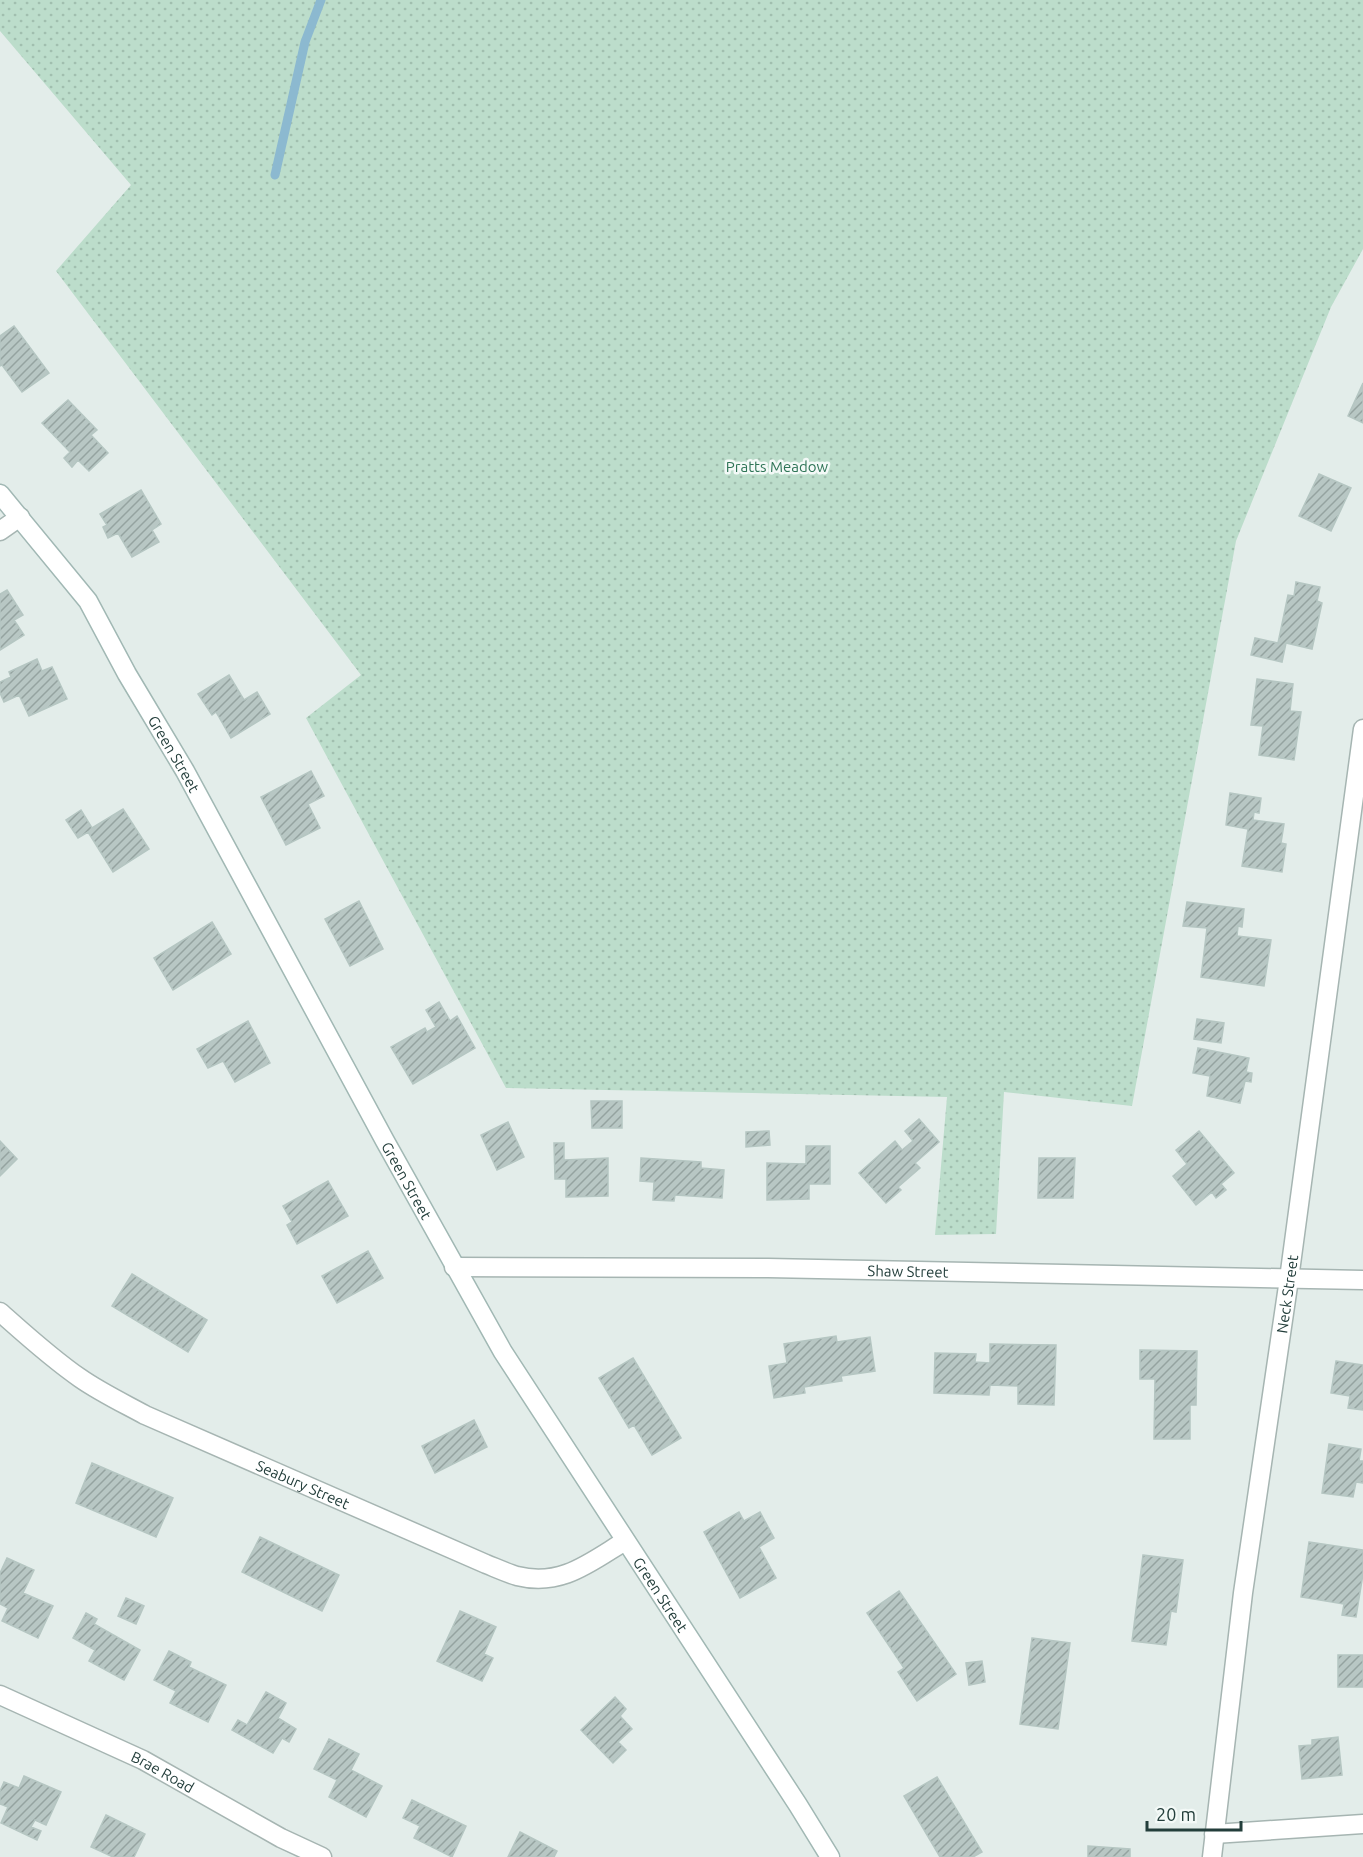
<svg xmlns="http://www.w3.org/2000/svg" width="1363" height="1857" viewBox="0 0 1363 1857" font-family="Ubuntu,sans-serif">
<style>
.park{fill:url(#park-dots)}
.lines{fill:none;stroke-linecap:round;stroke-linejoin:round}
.stream{stroke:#8cb9d0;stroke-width:9}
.building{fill:url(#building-hatch);stroke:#b5c6c2;stroke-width:1.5}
.minor-casing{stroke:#a6b5b2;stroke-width:21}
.secondary-casing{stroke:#a1b8b4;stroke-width:21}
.minor{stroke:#fff;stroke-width:18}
.secondary{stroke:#fff;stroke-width:18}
.labels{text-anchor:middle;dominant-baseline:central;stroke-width:5;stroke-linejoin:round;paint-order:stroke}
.park-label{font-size:15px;fill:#2e7456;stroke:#f3f9f7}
.street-label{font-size:15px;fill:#233e3b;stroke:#f3f9f7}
</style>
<defs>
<pattern id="park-dots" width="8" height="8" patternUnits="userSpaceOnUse" patternTransform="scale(1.5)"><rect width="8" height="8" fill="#bcddcb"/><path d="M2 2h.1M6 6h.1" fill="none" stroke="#a1bfaf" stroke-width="1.8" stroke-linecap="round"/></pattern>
<pattern id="building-hatch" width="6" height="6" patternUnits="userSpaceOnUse" patternTransform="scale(1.5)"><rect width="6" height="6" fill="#b8c7c4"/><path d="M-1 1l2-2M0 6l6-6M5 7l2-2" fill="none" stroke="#95a3a0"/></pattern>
</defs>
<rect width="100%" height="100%" fill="#e3edea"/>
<path class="park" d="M0,0H1363V249L1331,307L1236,541L1132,1106L1004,1092L996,1234L935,1235L947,1097L506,1088L306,718L361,675L56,271L131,185L0,31Z"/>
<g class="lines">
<path class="stream" d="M275,175L305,42L321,0"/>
</g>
<path class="building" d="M14,326L49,373L22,392L2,365L0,366V336Z
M1363,383V423L1348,416Z
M68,400L97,430L91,435L108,453L89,471L78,460L72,467L64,458L70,452L42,423Z
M1319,474L1351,488L1331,531L1299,516Z
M141,490L161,524L152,530L159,542L132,557L118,533L108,538L103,527L107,525L100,514Z
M1296,582L1320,587L1317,601L1322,603L1312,649L1286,643L1282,662L1251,655L1255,638L1278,643L1288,595L1294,596Z
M7,590L23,615L14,620L24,635L0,650V594Z
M37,659L42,671L52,667L67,699L29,716L19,695L4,702L0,693V682L11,677L9,672Z
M229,675L244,700L257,692L270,714L231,738L216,712L212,715L198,694Z
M1257,679L1293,684L1290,711L1301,712L1294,760L1259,755L1263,726L1251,725Z
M311,771L324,796L308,804L320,828L286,845L261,797Z
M1230,793L1261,798L1259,813L1254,812L1253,820L1284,824L1281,843L1286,844L1282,872L1242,866L1248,829L1226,825Z
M123,809L149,849L113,872L88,832L78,838L66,820L81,810L92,828Z
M359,901L383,949L350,966L325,919Z
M1187,902L1244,909L1242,927L1238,926L1237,936L1271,940L1264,986L1201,977L1207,928L1183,926Z
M212,922L231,954L173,990L154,958Z
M439,1002L450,1021L457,1016L475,1048L413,1084L391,1047L425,1028L427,1032L436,1027L426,1010Z
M1197,1019L1224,1023L1221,1043L1194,1039Z
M248,1021L270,1063L235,1082L223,1061L208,1068L197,1049Z
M1198,1048L1249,1058L1246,1072L1252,1073L1251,1082L1245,1081L1240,1103L1207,1096L1210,1076L1193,1073Z
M591,1101H622V1128H592Z
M919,1119L939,1142L915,1163L920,1168L898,1187L901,1190L886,1203L859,1173L895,1141L902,1150L913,1141L905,1131Z
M508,1122L524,1157L497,1170L481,1135Z
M769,1131L770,1145L746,1147V1132Z
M1199,1131L1234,1173L1221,1184L1226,1190L1216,1198L1212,1192L1196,1205L1173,1176L1187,1164L1176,1150Z
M0,1141L17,1159L0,1176Z
M554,1143H564V1160L608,1158V1196L566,1197V1179H555Z
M806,1146H830V1184H809V1199L767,1200V1163L806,1164Z
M641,1158L701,1162V1168L724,1170L722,1198L675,1195L674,1201L653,1200L654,1182L640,1181Z
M1039,1158H1075L1073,1198H1038Z
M328,1181L348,1216L297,1244L287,1225L292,1222L283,1206Z
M368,1251L383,1278L337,1303L322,1276Z
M132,1274L207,1320L188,1352L112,1306Z
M836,1336L837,1342L870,1337L875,1371L841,1376L842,1381L804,1387L805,1393L774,1398L769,1366L787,1363L784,1344Z
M990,1344L1056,1345L1054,1405L1018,1404V1386L990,1385L989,1395L934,1393L935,1353L976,1354L975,1362L990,1363Z
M1140,1350L1197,1351L1196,1405H1190V1439H1154L1155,1379H1140Z
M633,1358L681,1438L652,1455L634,1425L629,1428L599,1378Z
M1336,1361L1363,1365V1410L1348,1408L1350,1396L1331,1393Z
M474,1420L487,1447L435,1473L422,1446Z
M1329,1444L1361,1449L1359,1461H1363V1483L1356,1482L1353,1497L1322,1493Z
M92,1463L173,1498L156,1537L76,1503Z
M739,1512L744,1521L760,1512L774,1538L759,1547L776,1578L740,1598L704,1532Z
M260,1537L339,1575L322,1611L242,1572Z
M1309,1542L1363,1550V1574L1356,1617L1342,1615L1344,1604L1301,1597Z
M1143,1555L1183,1560L1176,1612L1171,1611L1166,1645L1132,1641Z
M7,1558L34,1570L23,1593L53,1606L38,1638L2,1621L8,1608L0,1604V1573Z
M899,1591L956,1674L917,1701L898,1672L904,1668L867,1613Z
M126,1598L144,1606L136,1624L118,1616Z
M460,1611L496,1627L484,1654L493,1658L482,1681L437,1661Z
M86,1613L97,1619L94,1624L140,1650L124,1680L89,1661L95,1650L73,1638Z
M1032,1638L1070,1643L1058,1729L1020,1724Z
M169,1651L191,1662L189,1667L226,1685L208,1722L170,1703L176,1691L154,1680Z
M1338,1655H1363V1687H1338Z
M982,1661L985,1682L969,1685L966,1663Z
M266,1692L286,1703L278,1718L296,1729L289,1742L282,1738L273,1753L232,1730L238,1720L247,1725Z
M615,1697L626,1709L620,1716L632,1729L618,1742L626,1750L613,1763L581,1730Z
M1338,1737L1342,1775L1302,1779L1299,1746L1312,1745V1740Z
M329,1739L359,1754L351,1770L382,1786L366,1817L329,1797L337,1780L314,1769Z
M24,1776L61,1792L46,1825L35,1820L31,1827L41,1831L37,1840L1,1823L8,1807L0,1804V1791L4,1782L19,1788Z
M937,1777L982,1852L973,1857H940L904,1796Z
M412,1800L466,1826L452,1857L414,1838L420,1826L403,1818Z
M106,1815L145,1834L134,1857H113L91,1847Z
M520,1832L557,1851L554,1857H508Z
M1088,1846L1130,1849V1857H1088Z"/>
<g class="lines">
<g class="minor-casing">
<g id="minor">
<path d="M0,531L20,517"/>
<path id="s1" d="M454,1267L768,1268L1363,1280"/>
<path id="s2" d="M0,1312C26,1335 51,1358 80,1378C100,1392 123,1403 145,1415L486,1564C496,1568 507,1573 517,1576C561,1587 589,1563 625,1541"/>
<path id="s3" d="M0,1695L143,1760L281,1838L322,1857"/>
<path d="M1214,1834L1363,1824"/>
<path id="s4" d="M1212,1857L1243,1593L1289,1279L1363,729"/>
</g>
</g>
<g class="secondary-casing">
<g id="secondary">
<path id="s5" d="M0,494L88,601L127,674L185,771L385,1141L503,1352L798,1805L830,1857"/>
</g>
</g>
<use href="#minor" class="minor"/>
<use href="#secondary" class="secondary"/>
</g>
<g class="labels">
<g class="park-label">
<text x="777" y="466">Pratts Meadow</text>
</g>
<g class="street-label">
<text stroke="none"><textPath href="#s5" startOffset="314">Green Street</textPath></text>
<text stroke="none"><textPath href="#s5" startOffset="800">Green Street</textPath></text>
<text stroke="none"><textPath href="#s1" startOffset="454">Shaw Street</textPath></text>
<text stroke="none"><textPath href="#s4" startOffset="568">Neck Street</textPath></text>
<text stroke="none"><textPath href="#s2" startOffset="351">Seabury Street</textPath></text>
<text stroke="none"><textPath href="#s5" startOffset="1286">Green Street</textPath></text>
<text stroke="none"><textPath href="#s3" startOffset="180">Brae Road</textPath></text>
</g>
</g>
<path d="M1147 1821v9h94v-9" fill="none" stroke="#233e3b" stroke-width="3"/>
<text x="1156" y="1821" font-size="18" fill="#233e3b" stroke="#f3f9f7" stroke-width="4.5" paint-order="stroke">20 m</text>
</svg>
